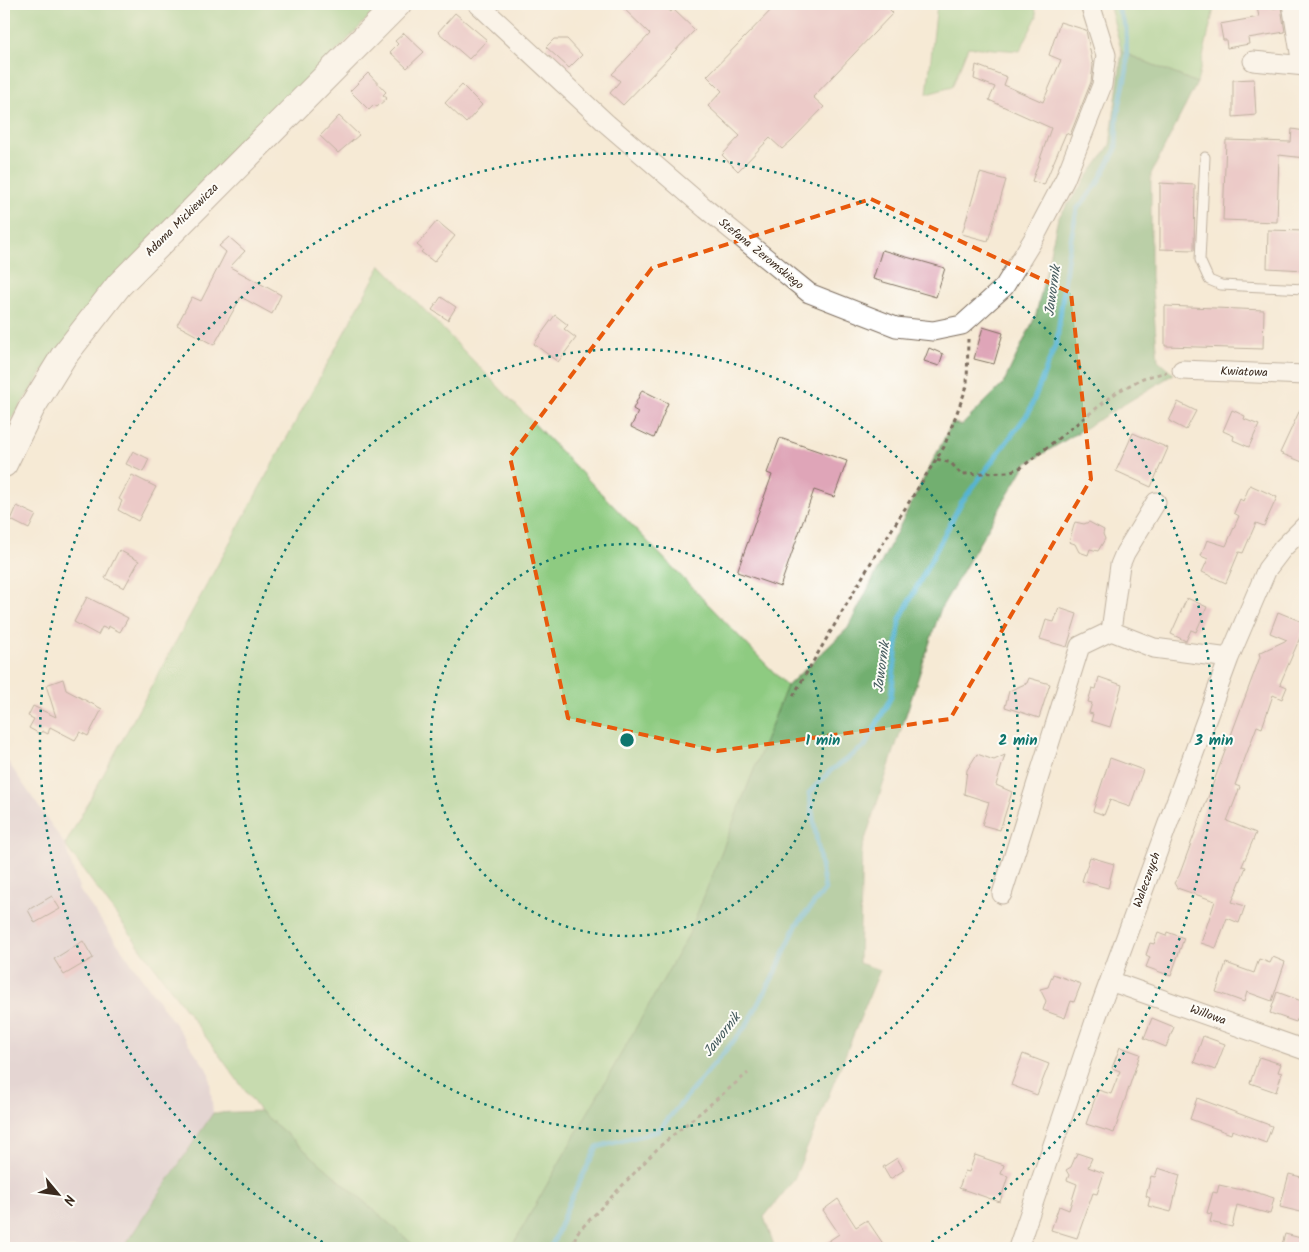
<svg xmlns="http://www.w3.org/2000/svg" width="1309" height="1252" viewBox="0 0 1309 1252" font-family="Kalam,sans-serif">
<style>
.industrial{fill:#cfbdcf}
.green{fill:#8ecb81;stroke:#647a50}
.forest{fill:#72af6f;stroke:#566c46}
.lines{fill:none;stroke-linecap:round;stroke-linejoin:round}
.stream{stroke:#54b3d2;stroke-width:5}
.building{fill:#dfa5b8}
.lane-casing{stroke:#7c6d5e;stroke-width:11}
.street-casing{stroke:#7c6d5e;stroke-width:21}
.secondary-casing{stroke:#7c6d5e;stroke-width:28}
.path{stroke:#7c6d5e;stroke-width:3;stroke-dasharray:4 4;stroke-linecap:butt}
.lane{stroke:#fff;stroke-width:9}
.street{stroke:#fff;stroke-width:19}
.secondary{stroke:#fff;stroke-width:26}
.marked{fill:none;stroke:#e8590c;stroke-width:4;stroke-dasharray:10 6;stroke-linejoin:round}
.ring{fill:none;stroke:#0f766e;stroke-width:2.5;stroke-dasharray:2.5 5}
.labels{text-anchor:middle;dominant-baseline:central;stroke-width:4;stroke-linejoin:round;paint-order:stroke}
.street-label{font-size:12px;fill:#3b2a1e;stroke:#fdfcf7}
.water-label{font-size:14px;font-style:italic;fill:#445a5d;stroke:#fdfcf7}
.centre{fill:#0f766e;stroke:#fdfcf7;stroke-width:2.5}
.ring-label{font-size:15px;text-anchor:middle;font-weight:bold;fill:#0f766e;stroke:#fdfcf7;stroke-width:4;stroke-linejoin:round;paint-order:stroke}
</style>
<rect width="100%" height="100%" fill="#fdfcf7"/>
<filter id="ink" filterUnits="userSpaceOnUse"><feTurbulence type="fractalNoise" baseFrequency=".02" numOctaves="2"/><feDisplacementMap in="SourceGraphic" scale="10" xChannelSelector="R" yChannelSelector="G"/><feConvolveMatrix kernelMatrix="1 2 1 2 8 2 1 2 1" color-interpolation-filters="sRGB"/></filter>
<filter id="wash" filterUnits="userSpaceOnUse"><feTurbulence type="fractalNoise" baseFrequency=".0096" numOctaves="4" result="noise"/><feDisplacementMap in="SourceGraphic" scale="20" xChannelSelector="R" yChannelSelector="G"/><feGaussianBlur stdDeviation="1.12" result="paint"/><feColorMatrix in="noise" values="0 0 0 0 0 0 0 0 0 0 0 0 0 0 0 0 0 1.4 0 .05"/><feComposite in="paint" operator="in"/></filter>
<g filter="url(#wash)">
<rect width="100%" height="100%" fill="#f6ead5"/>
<path class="industrial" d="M4,756L65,845L80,891L209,1072L213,1113L123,1248H4Z"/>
<path class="green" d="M4,4H381L56,352L4,430Z
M937,4H1034L1037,16L1020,51L968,47L952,87L927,94Z
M1109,4H1215L1197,83L1122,52Z
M381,265L787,686L690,934L511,1248H417L260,1111L65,845Z"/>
<path class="forest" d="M1122,52L1197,83L1151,174V277L1158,360L1174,374L1026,464L941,608L862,849L859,963L880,970L794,1180L764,1217L775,1248H511L689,934L787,686L848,628L952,423L962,425L1003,384L1036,315L1058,218L1110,145Z
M260,1111L417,1248H123L213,1113Z"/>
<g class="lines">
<path class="stream" d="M551,1248L569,1203L597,1147L658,1131L746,1026L776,971L797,924L825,890L809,793L830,771L865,746L891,697L900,619L961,503L1029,412L1057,341L1068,254L1077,209L1096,186L1116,149L1117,117L1127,69L1126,28L1116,4"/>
</g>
<g id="blocks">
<path class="building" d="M619,4H662L671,12L673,9L695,30L623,105L610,93L620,81L612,74L650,34Z
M777,4H884L893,13L813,97L824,107L792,140L782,149L770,138L738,171L722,155L740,136L708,106L722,91L707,76Z
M1270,4L1271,9L1281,7L1285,32L1248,38L1249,44L1227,48L1226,40H1223L1220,24L1259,17L1257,7Z
M455,13L487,40L469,59L438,32Z
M1060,22L1086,30L1093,65L1091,82L1070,135L1066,133L1044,185L1032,181L1051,128L989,100L995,87L974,79L976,65L1007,77L1004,85L1043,102L1061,60L1049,55Z
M404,33L424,52L407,68L390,52L398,44L395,41Z
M554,39H567L582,55L569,68L546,47Z
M368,73L386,92L383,95L387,98L377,107L374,105L369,110L350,91Z
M1254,79L1256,115L1233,117V80Z
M462,85L482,105L466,123L445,103Z
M339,116L359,135L338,153L320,136Z
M1292,129L1305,131V158L1279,155L1277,222L1223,220L1226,140L1291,142Z
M980,173L1006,180L988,241L962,234Z
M1160,183L1195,185L1194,250L1160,249Z
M437,221L455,236L434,262L421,252L423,250L417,245Z
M1268,230L1305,231V270L1267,268Z
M229,237L245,251L230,267L281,295L272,314L241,297L214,345L177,325L192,297L201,301L226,252L219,246Z
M882,250L945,268L936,297L873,279Z
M441,297L456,307L448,320L432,310Z
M1165,306L1264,310L1263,349L1165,346Z
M555,315L568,325L564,329L576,338L558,362L534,344Z
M983,327L1003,333L994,364L974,359Z
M929,348L943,354L939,366L924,361Z
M642,390L668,403L654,438L631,427L638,412L633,409Z
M1305,399V463L1280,453Z
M1178,402L1196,411L1186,430L1169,421Z
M1232,410L1245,416L1244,419L1259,425L1249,447L1233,440L1234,436L1223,431Z
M1133,433L1168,448L1151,487L1116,471Z
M780,438L847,461L834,497L814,490L780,587L737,572L772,475L767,473Z
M133,451L149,459L143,472L126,464Z
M132,475L156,487L138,521L118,510L122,501L119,499Z
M1250,485L1277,497L1264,526L1256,523L1243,553L1239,552L1226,583L1202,572L1208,559L1201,556L1207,540L1226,546L1239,516L1234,513L1240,499L1243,501Z
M17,506L36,515L29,529L11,520Z
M1075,522L1084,524L1089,522L1104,530L1103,534L1105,539L1098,551L1090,549L1088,555L1079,552L1075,544L1069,542Z
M119,550L139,561L124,588L105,578Z
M87,597L128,618L120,632L108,626L107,629L102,627L98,635L74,622Z
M1187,598L1207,607L1196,632L1191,630L1186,641L1171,634Z
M1059,608L1077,614L1067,647L1040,639L1046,620L1054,622Z
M1278,612L1305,623V626L1280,684L1287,687L1282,699L1273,695L1262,728L1257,726L1235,785L1240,787L1227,821L1256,833L1242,866L1246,867L1232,902L1245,906L1239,923L1227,918L1216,948L1201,943L1215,901L1177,888L1174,883L1179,876L1207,800L1260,657L1259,653L1287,640L1270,633Z
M1099,677L1122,685L1110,727L1091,721L1093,714L1089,713L1092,703L1088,702L1092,688L1096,689Z
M1029,678L1050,684L1039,718L1005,707L1009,691L1027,683Z
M63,679L66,690L102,709L88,736L80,732L75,740L50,727L48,734L42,731L40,734L29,728L34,719L28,716L33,706L56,717L46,685Z
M977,754L994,760L1005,755L996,785L1012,792L1000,830L982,825L989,802L964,794L967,770Z
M1110,758L1143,770L1130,807L1110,800L1104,815L1093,811Z
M1090,857L1114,864L1108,888L1082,881Z
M52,896L60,909L35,923L28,910Z
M1167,932L1184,938L1171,976L1146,967L1150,957L1146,955L1150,943L1154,944L1158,933L1166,936Z
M83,941L93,958L64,975L54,959Z
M1273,957L1285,962L1272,1001L1247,992L1244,1002L1216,992L1226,963L1254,973L1259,959L1270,963Z
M1053,974L1081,984L1074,1002L1071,1001L1065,1018L1043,1010L1046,1001L1040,989L1048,987Z
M1277,992L1304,1002L1296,1022L1270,1013Z
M1152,1018L1174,1027L1166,1047L1144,1038Z
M1203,1036L1225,1044L1215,1070L1194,1062Z
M1120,1047L1140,1054L1114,1133L1086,1124L1098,1090L1111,1094L1120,1071L1112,1068Z
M1023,1054L1049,1064L1037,1095L1011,1085Z
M1259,1057L1281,1064L1278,1072L1282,1073L1276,1092L1250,1083Z
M1197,1098L1272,1126L1266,1143L1232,1130L1231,1134L1190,1119Z
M1077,1153L1092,1158L1088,1167L1104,1173L1097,1194L1093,1193L1077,1238L1051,1230L1059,1206L1069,1210L1077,1184L1067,1180L1069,1175L1066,1170L1071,1167Z
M975,1155L1004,1165L1001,1174L1008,1176L1000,1202L959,1188L965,1171L969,1172Z
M897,1158L904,1170L890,1179L883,1167Z
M1158,1168L1180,1175L1171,1212L1148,1206L1150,1198L1146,1196L1151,1176L1155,1177Z
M1289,1174L1305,1178V1213L1280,1207Z
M1219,1185L1242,1190V1188L1274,1198L1270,1214L1237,1205L1232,1227L1210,1222L1212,1214L1207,1213L1213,1192L1217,1193Z
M838,1199L856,1227L867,1220L886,1248H818L839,1234L823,1210Z
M1285,1234L1305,1239V1248H1281Z"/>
</g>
</g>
<g filter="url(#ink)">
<use href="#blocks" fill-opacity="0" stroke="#7c6d5e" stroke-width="1"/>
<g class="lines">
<g class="lane-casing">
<path id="lane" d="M1205,157L1200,260L1209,280L1221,285L1305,289"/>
</g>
<g class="street-casing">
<path id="street" d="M478,4L606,123L706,209L809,293L896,327L933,331L962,325L1004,287L1034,238L1065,179L1102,85L1106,55L1090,4
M1292,4L1302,65
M1253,61L1305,66
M1182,370L1305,375
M1111,631L1120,565L1125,553L1156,502
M1002,894L1080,646L1111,631L1154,648L1229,658
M1110,981L1305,1050
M1018,1248L1095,1021L1229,658L1267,569L1283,548L1305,526"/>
</g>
<g class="secondary-casing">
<path id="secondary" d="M4,464L31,409L63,357L119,285L398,4"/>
</g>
<path class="path" d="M937,459L951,463L961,474L1008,472L1022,467L1117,392L1143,378L1167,372
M793,696L873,559L944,447L967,386L968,339
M573,1248L576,1234L660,1146L748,1073"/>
<use href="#lane" class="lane"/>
<use href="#street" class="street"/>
<use href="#secondary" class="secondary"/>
</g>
</g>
<path d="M0 0H1309V1252H0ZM871,199L1071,293L1091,479L950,719L717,751L568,718L510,457L652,268Z" fill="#f6ead5" fill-opacity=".55" fill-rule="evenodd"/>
<path class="marked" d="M871,199L1071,293L1091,479L950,719L717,751L568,718L510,457L652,268Z"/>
<g class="ring">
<circle cx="627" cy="740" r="196"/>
<circle cx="627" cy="740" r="391"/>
<path d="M329 1246A587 587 0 1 1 925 1246"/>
</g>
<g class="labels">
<g class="street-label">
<text transform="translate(182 220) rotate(-45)">Adama Mickiewicza</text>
<text transform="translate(761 254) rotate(39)">Stefana Żeromskiego</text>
<text transform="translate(1244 372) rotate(2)">Kwiatowa</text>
<text transform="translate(1147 880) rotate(-70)">Walecznych</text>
<text transform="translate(1208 1015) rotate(20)">Willowa</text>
</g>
<g class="water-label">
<text transform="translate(1053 291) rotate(-82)">Jawornik</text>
<text transform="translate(882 667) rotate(-82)">Jawornik</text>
<text transform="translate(722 1035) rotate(-52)">Jawornik</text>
</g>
</g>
<circle cx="627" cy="740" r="8" class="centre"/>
<g class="ring-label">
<text x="823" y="745">1 min</text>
<text x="1018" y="745">2 min</text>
<text x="1214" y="745">3 min</text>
</g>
<rect width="1309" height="1252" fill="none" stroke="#fdfcf7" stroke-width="20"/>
<g transform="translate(58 1194) rotate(119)" stroke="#fdfcf7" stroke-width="4" paint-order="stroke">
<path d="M0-4L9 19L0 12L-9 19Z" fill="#3b2a1e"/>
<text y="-8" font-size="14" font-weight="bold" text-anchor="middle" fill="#3b2a1e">N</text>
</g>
</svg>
